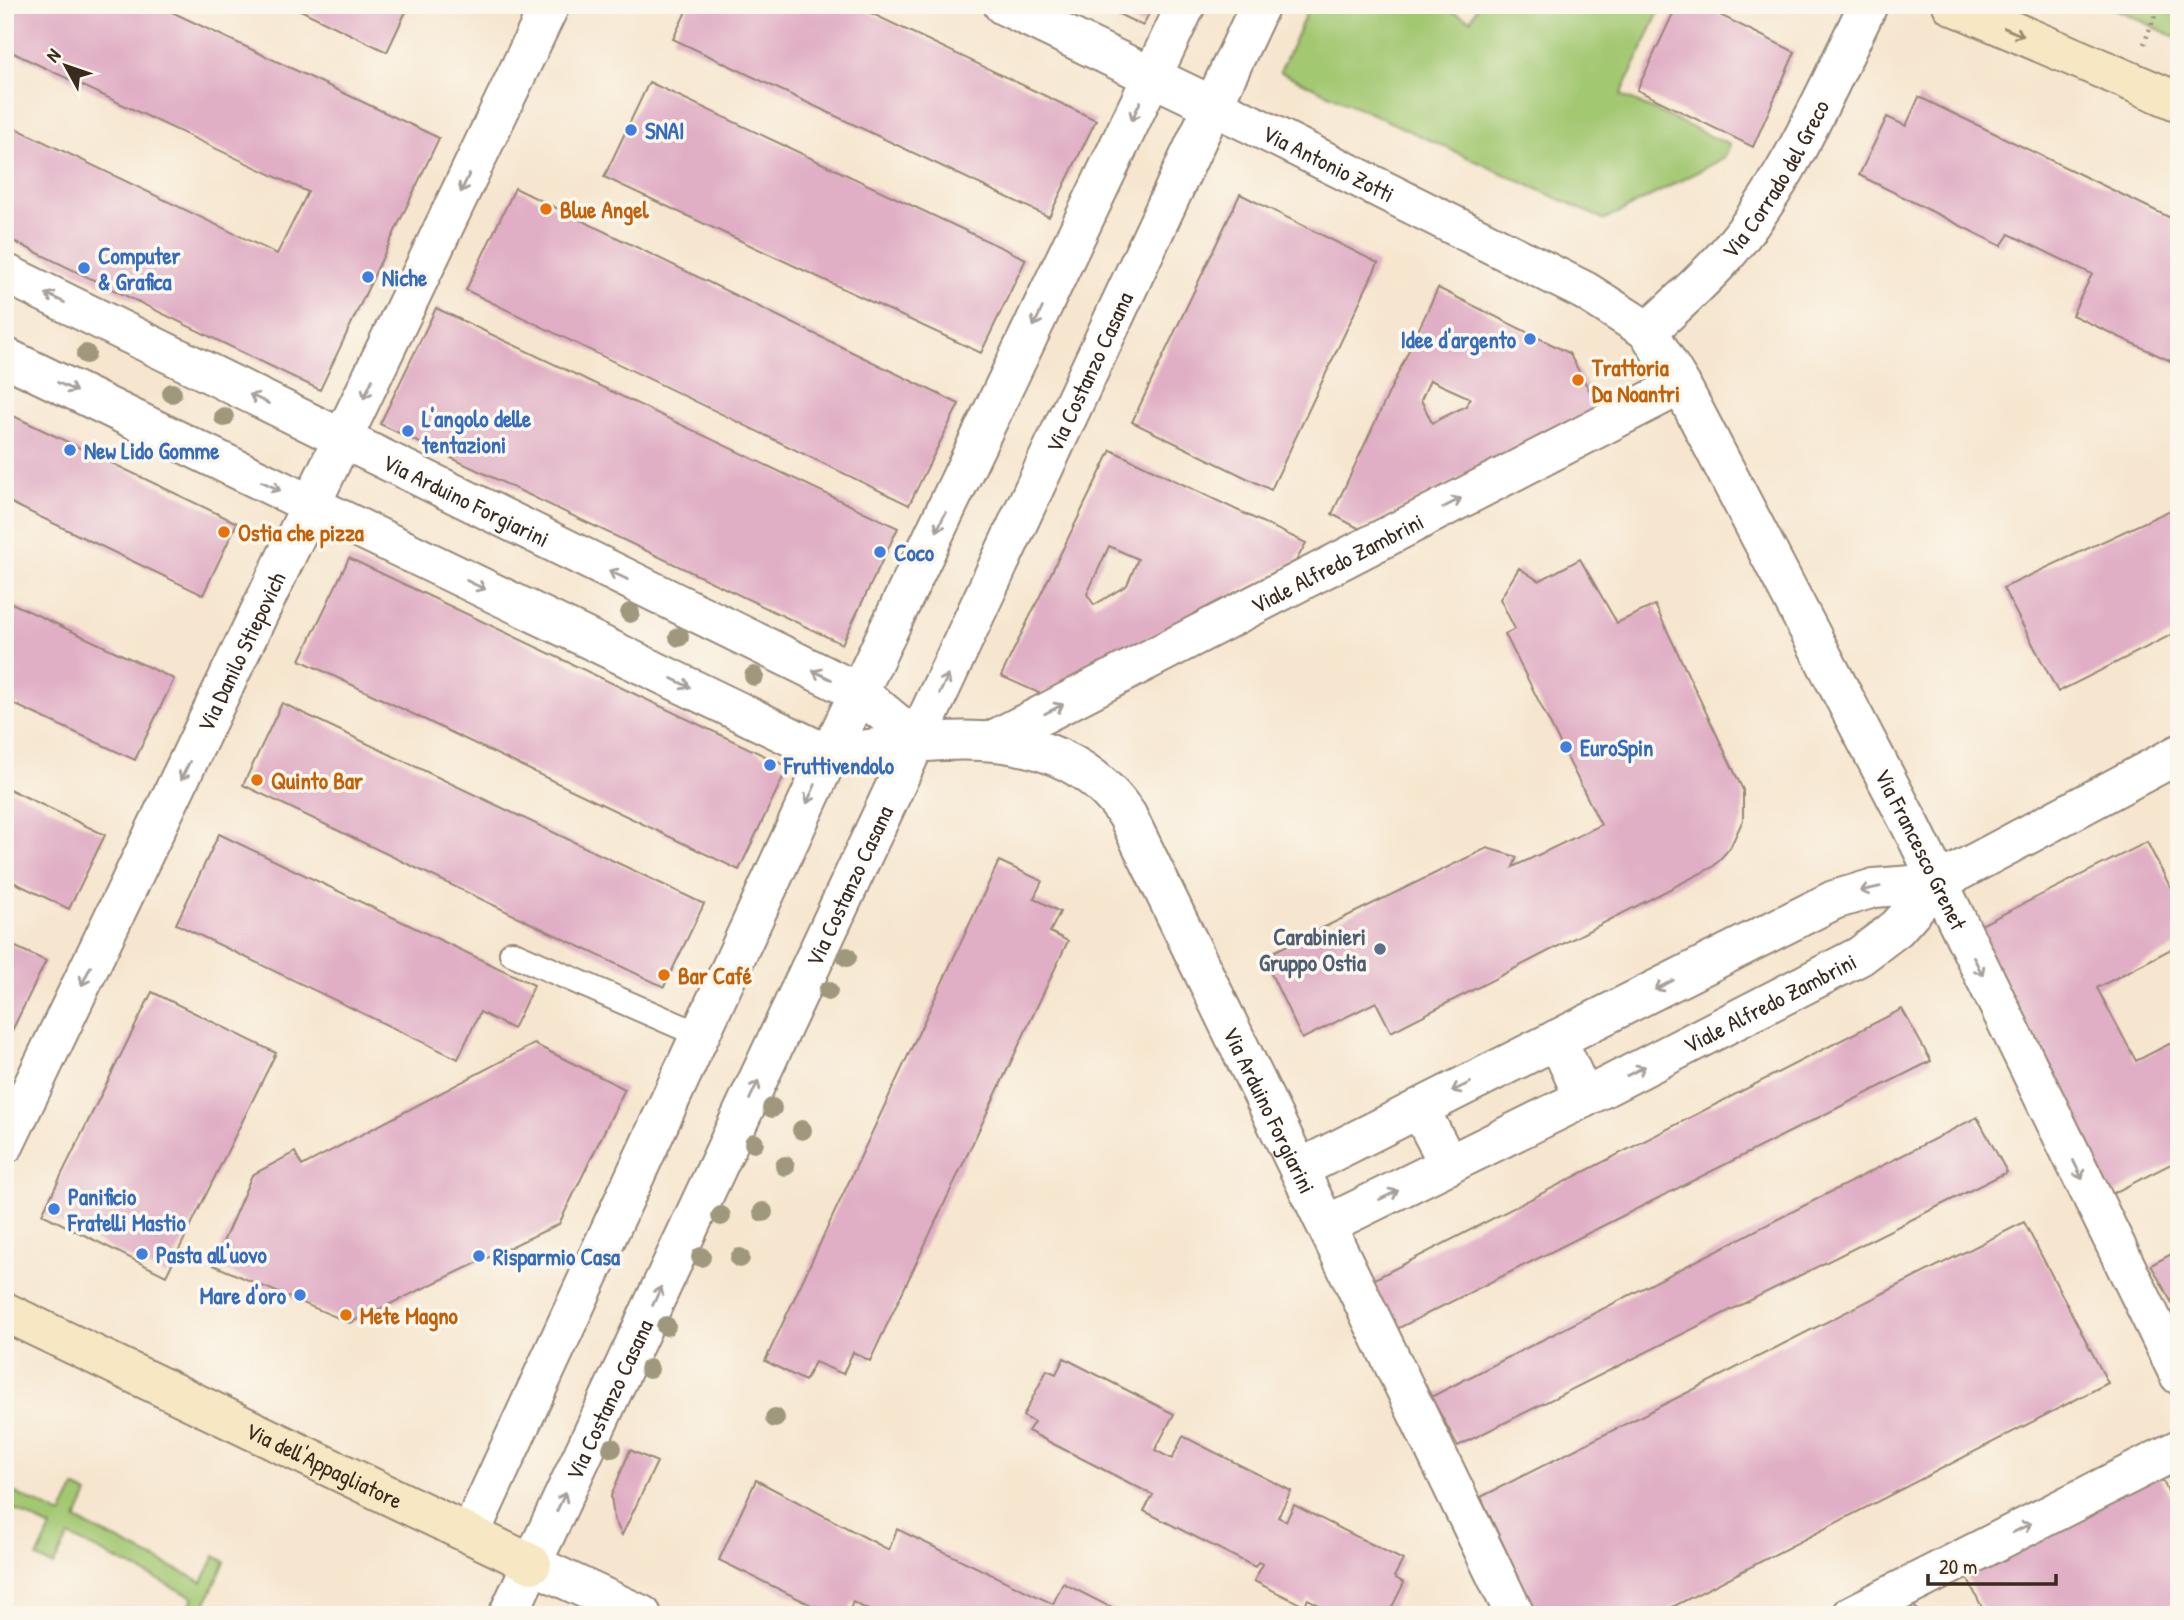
<svg xmlns="http://www.w3.org/2000/svg" width="2184" height="1620" viewBox="0 0 2184 1620" font-family="'Patrick Hand',sans-serif">
<style>
.green{fill:#a3c872;stroke:#6f7948;stroke-width:2}
.building{fill:#e0aec5;fill-rule:evenodd}
.lines{fill:none;stroke-linecap:round;stroke-linejoin:round}
.lane-casing{stroke:#988876;stroke-width:28}
.street-casing{stroke:#988876;stroke-width:42}
.secondary-casing{stroke:#988876;stroke-width:42}
.path{stroke:#988876;stroke-width:4.5;stroke-dasharray:2 5;stroke-linecap:butt}
.lane{stroke:#fff;stroke-width:24}
.street{stroke:#fff;stroke-width:38}
.secondary{stroke:#f7e8c3;stroke-width:38}
.tree{fill:#a0987b}
.oneway{stroke:#998970}
.oneway2{stroke:#a79f9a}
.shop-dot{fill:#3f7fe0;stroke:#fbf7ec;stroke-width:2.5}
.food-dot{fill:#e8710a;stroke:#fbf7ec;stroke-width:2.5}
.service-dot{fill:#5c6f8a;stroke:#fbf7ec;stroke-width:2.5}
.labels{text-anchor:middle;dominant-baseline:central;stroke-width:7;stroke-linejoin:round;paint-order:stroke}
.shop-label{font-size:23px;font-weight:bold;fill:#366cbe;stroke:#fbf7ec;text-anchor:start}
.street-label{font-size:23px;fill:#3b2a1e;stroke:#fbf7ec}
.food-label{font-size:23px;font-weight:bold;fill:#c56008;stroke:#fbf7ec;text-anchor:start}
.service-label{font-size:23px;font-weight:bold;fill:#4e5e75;stroke:#fbf7ec;text-anchor:end}
</style>
<rect width="100%" height="100%" fill="#fbf7ec"/>
<filter id="ink" filterUnits="userSpaceOnUse"><feTurbulence type="fractalNoise" baseFrequency=".0143" numOctaves="2"/><feDisplacementMap in="SourceGraphic" scale="14" xChannelSelector="R" yChannelSelector="G"/><feConvolveMatrix kernelMatrix="1 2 1 2 8 2 1 2 1" color-interpolation-filters="sRGB"/></filter>
<filter id="wash" filterUnits="userSpaceOnUse"><feTurbulence type="fractalNoise" baseFrequency=".00686" numOctaves="4" result="noise"/><feDisplacementMap in="SourceGraphic" scale="28" xChannelSelector="R" yChannelSelector="G"/><feGaussianBlur stdDeviation="1.57" result="paint"/><feColorMatrix in="noise" values="0 0 0 0 0 0 0 0 0 0 0 0 0 0 0 0 0 1.4 0 .05"/><feComposite in="paint" operator="in"/></filter>
<g filter="url(#wash)">
<rect width="100%" height="100%" fill="#f6e6cf"/>
<path class="green" d="M1310,5H1438L1471,20L1478,5H1662L1621,95L1730,145L1724,158L1605,220L1280,72Z
M2108,5H2179V39Z
M75,1487L88,1494L76,1520L202,1582L215,1556L225,1562L200,1615H185L193,1597L69,1536L53,1566L37,1558L51,1528L5,1505V1488L61,1515Z"/>
<g id="blocks">
<path class="building" d="M5,5H157L439,138L320,390L5,237V123L277,254L308,192L5,49Z
M290,5H409L387,52Z
M689,5H854L1096,120L1049,217L673,39Z
M1100,5H1153L1143,26Z
M1677,5H1700L1795,52L1753,147L1637,90Z
M649,82L1026,259L981,353L604,177Z
M1919,97L2179,222V365L2072,315L2092,274L2009,234L2001,246L1859,175L1887,117L1906,126Z
M515,188L959,404L909,505L466,290Z
M1240,194L1378,263L1271,490L1132,422Z
M1438,288L1569,353L1599,408L1360,529L1332,514ZM1430,380L1470,398L1466,406L1432,423L1421,400Z
M436,308L898,528L842,644L380,424Z
M5,412L237,523L203,595L5,500Z
M1111,450L1306,543L1296,561L1041,694L1001,676ZM1109,546L1138,559L1127,585L1094,605L1087,594Z
M2179,506V631L2058,692L2003,588Z
M349,558L788,767L739,870L300,660Z
M1580,559L1617,623L1655,605L1743,790V820L1730,848L1713,867L1391,1032L1376,1002L1302,1039L1263,957L1487,848L1517,857L1513,867L1601,825L1505,634L1515,629L1500,599L1519,568L1539,581Z
M5,600L174,679L135,760L5,700Z
M282,703L704,904L664,987L243,785Z
M5,787L105,835L69,909L5,878Z
M219,834L534,985L513,1029L480,1012L458,1059L176,924Z
M2147,842L2179,904V945L2097,988L2136,1061L2179,1039V1160L2110,1195L1977,927Z
M999,861L1042,881L1034,898L1060,912L1050,932L1068,941L870,1361L853,1352L843,1374L815,1362L805,1381L765,1361Z
M5,942L46,961L5,1045Z
M152,992L276,1053L166,1276L42,1214Z
M1902,1009L1931,1061L1389,1333L1361,1286Z
M534,1044L625,1089L559,1224L350,1323L213,1265L252,1175L295,1152L302,1166Z
M1977,1117L2007,1172L1458,1446L1431,1397Z
M2024,1222L2108,1383L1657,1615H1536L1481,1497Z
M2179,1250V1316L2151,1265Z
M1064,1358L1174,1414L1155,1450L1172,1459L1183,1436L1291,1491L1278,1517L1286,1521L1294,1505L1403,1560L1394,1577L1404,1583L1388,1615H1326L1321,1612L1323,1607L1308,1599L1304,1606L1254,1581L1263,1564L1258,1562L1255,1567L1144,1511L1153,1495L1028,1431L1034,1422L1023,1416L1047,1370L1056,1374Z
M630,1450L657,1462L622,1535L614,1519L611,1496Z
M2158,1472L2179,1512V1615H1986L1964,1572Z
M756,1480L889,1550L897,1529L1053,1604L1063,1583L1126,1615H878L853,1602L847,1615H832L719,1560Z
M1910,1596L1919,1615H1874Z"/>
</g>
</g>
<g filter="url(#ink)">
<use href="#blocks" fill-opacity="0" stroke="#988876" stroke-width="2"/>
<g class="lines">
<g class="lane-casing">
<path id="lane" d="M512,953L700,1035"/>
</g>
<g class="street-casing">
<g id="street">
<path id="s1" d="M1003,5L1253,125L1585,291L1648,331L1681,385L1912,828L2179,1375"/>
<path id="s2" d="M5,273L860,693L918,741"/>
<path id="s3" d="M1648,331C1674,307 1701,283 1725,256C1788,183 1826,91 1868,5"/>
<path id="s4" d="M5,357L829,755C932,739 1059,715 1127,815L1515,1615"/>
<path id="s5" d="M993,740L1681,385"/>
<path d="M1557,1039L1584,1098"/>
<path d="M1419,1108L1449,1165"/>
<path id="s6" d="M5,1144L550,5"/>
<path d="M1299,1169L1834,900L1874,888L1937,883"/>
<path id="s7" d="M1328,1224L1584,1098L1860,956L1897,928L1937,883L2179,754"/>
<path d="M470,1534L829,755L1186,5"/>
<path d="M532,1564L642,1615"/>
<path id="s8" d="M508,1615L1260,5"/>
<path d="M1852,1615L2179,1449"/>
</g>
</g>
<g class="secondary-casing">
<g id="secondary">
<path d="M1952,5L2179,102"/>
<path id="s9" d="M5,1312L532,1564"/>
</g>
</g>
<path class="path" d="M2144,44L2159,5"/>
<use href="#lane" class="lane"/>
<use href="#street" class="street"/>
<use href="#secondary" class="secondary"/>
</g>
<g class="tree">
<circle cx="86" cy="354" r="10"/>
<circle cx="172" cy="393" r="10"/>
<circle cx="224" cy="417" r="10"/>
<circle cx="630" cy="613" r="10"/>
<circle cx="679" cy="637" r="10"/>
<circle cx="754" cy="676" r="10"/>
<circle cx="847" cy="957" r="10"/>
<circle cx="828" cy="991" r="10"/>
<circle cx="772" cy="1108" r="10"/>
<circle cx="802" cy="1130" r="10"/>
<circle cx="754" cy="1143" r="10"/>
<circle cx="785" cy="1166" r="10"/>
<circle cx="763" cy="1212" r="10"/>
<circle cx="721" cy="1216" r="10"/>
<circle cx="701" cy="1257" r="10"/>
<circle cx="740" cy="1258" r="10"/>
<circle cx="666" cy="1326" r="10"/>
<circle cx="649" cy="1369" r="10"/>
<circle cx="775" cy="1418" r="10"/>
<circle cx="612" cy="1448" r="10"/>
</g>
<defs><path id="oneway-shaft" d="M-6 0H5M1.5-3L5.5 0L1.5 3" fill="none" stroke-width="1.6" stroke-linecap="round" stroke-linejoin="round" transform="scale(1.75)"/></defs>
<use class="oneway" href="#oneway-shaft" transform="translate(2014 32) rotate(23)"/>
<g class="oneway2">
<use href="#oneway-shaft" transform="translate(1136 111) rotate(115)"/>
<use href="#oneway-shaft" transform="translate(465 183) rotate(115)"/>
<use href="#oneway-shaft" transform="translate(55 298) rotate(-154)"/>
<use href="#oneway-shaft" transform="translate(1038 317) rotate(115)"/>
<use href="#oneway-shaft" transform="translate(67 387) rotate(26)"/>
<use href="#oneway-shaft" transform="translate(368 389) rotate(115)"/>
<use href="#oneway-shaft" transform="translate(259 399) rotate(-154)"/>
<use href="#oneway-shaft" transform="translate(271 486) rotate(26)"/>
<use href="#oneway-shaft" transform="translate(1452 503) rotate(-27)"/>
<use href="#oneway-shaft" transform="translate(941 522) rotate(115)"/>
<use href="#oneway-shaft" transform="translate(618 575) rotate(-154)"/>
<use href="#oneway-shaft" transform="translate(476 585) rotate(26)"/>
<use href="#oneway-shaft" transform="translate(822 675) rotate(-154)"/>
<use href="#oneway-shaft" transform="translate(681 683) rotate(26)"/>
<use href="#oneway-shaft" transform="translate(944 684) rotate(-65)"/>
<use href="#oneway-shaft" transform="translate(1054 709) rotate(-27)"/>
<use href="#oneway-shaft" transform="translate(185 771) rotate(116)"/>
<use href="#oneway-shaft" transform="translate(811 794) rotate(115)"/>
<use href="#oneway-shaft" transform="translate(1870 889) rotate(167)"/>
<use href="#oneway-shaft" transform="translate(1978 966) rotate(64)"/>
<use href="#oneway-shaft" transform="translate(86 976) rotate(116)"/>
<use href="#oneway-shaft" transform="translate(1664 985) rotate(153)"/>
<use href="#oneway-shaft" transform="translate(1636 1071) rotate(-27)"/>
<use href="#oneway-shaft" transform="translate(1461 1087) rotate(154)"/>
<use href="#oneway-shaft" transform="translate(754 1090) rotate(-65)"/>
<use href="#oneway-shaft" transform="translate(2078 1170) rotate(64)"/>
<use href="#oneway-shaft" transform="translate(1389 1195) rotate(-26)"/>
<use href="#oneway-shaft" transform="translate(657 1296) rotate(-65)"/>
<use href="#oneway-shaft" transform="translate(561 1502) rotate(-65)"/>
<use href="#oneway-shaft" transform="translate(2022 1528) rotate(-27)"/>
</g>
</g>
<g class="shop-dot">
<circle cx="631" cy="130" r="7"/>
<circle cx="84" cy="268" r="7"/>
<circle cx="368" cy="277" r="7"/>
<circle cx="1530" cy="339" r="7"/>
<circle cx="408" cy="431" r="7"/>
<circle cx="70" cy="450" r="7"/>
<circle cx="880" cy="552" r="7"/>
<circle cx="1566" cy="747" r="7"/>
<circle cx="770" cy="765" r="7"/>
<circle cx="54" cy="1209" r="7"/>
<circle cx="142" cy="1254" r="7"/>
<circle cx="479" cy="1256" r="7"/>
<circle cx="300" cy="1295" r="7"/>
</g>
<g class="food-dot">
<circle cx="546" cy="209" r="7"/>
<circle cx="1578" cy="380" r="7"/>
<circle cx="224" cy="532" r="7"/>
<circle cx="257" cy="780" r="7"/>
<circle cx="664" cy="975" r="7"/>
<circle cx="346" cy="1315" r="7"/>
</g>
<circle class="service-dot" cx="1380" cy="949" r="7"/>
<g class="labels">
<g class="shop-label">
<text x="645" y="130">SNAI</text>
<text x="98" y="255">Computer<tspan x="98" dy="26">&amp; Grafica</tspan></text>
<text x="382" y="277">Niche</text>
<text x="1516" y="339" text-anchor="end">Idee d'argento</text>
<text x="422" y="418">L'angolo delle<tspan x="422" dy="26">tentazioni</tspan></text>
<text x="84" y="450">New Lido Gomme</text>
<text x="894" y="552">Coco</text>
<text x="1580" y="747">EuroSpin</text>
<text x="784" y="765">Fruttivendolo</text>
<text x="68" y="1196">Panificio<tspan x="68" dy="26">Fratelli Mastio</tspan></text>
<text x="156" y="1254">Pasta all'uovo</text>
<text x="493" y="1256">Risparmio Casa</text>
<text x="286" y="1295" text-anchor="end">Mare d'oro</text>
</g>
<g class="street-label">
<text stroke="none"><textPath href="#s1" startOffset="362">Via Antonio Zotti</textPath></text>
<text stroke="none"><textPath href="#s3" startOffset="200">Via Corrado del Greco</textPath></text>
<text stroke="none"><textPath href="#s8" startOffset="1372">Via Costanzo Casana</textPath></text>
<text stroke="none"><textPath href="#s2" startOffset="514">Via Arduino Forgiarini</textPath></text>
<text stroke="none"><textPath href="#s5" startOffset="387">Viale Alfredo Zambrini</textPath></text>
<text stroke="none"><textPath href="#s6" startOffset="546">Via Danilo Stiepovich</textPath></text>
<text stroke="none"><textPath href="#s1" startOffset="1309">Via Francesco Grenet</textPath></text>
<text stroke="none"><textPath href="#s8" startOffset="805">Via Costanzo Casana</textPath></text>
<text stroke="none"><textPath href="#s7" startOffset="494">Viale Alfredo Zambrini</textPath></text>
<text stroke="none"><textPath href="#s4" startOffset="1566">Via Arduino Forgiarini</textPath></text>
<text stroke="none"><textPath href="#s8" startOffset="238">Via Costanzo Casana</textPath></text>
<text stroke="none"><textPath href="#s9" startOffset="354">Via dell'Appagliatore</textPath></text>
</g>
<g class="food-label">
<text x="560" y="209">Blue Angel</text>
<text x="1592" y="367">Trattoria<tspan x="1592" dy="26">Da Noantri</tspan></text>
<text x="238" y="532">Ostia che pizza</text>
<text x="271" y="780">Quinto Bar</text>
<text x="678" y="975">Bar Café</text>
<text x="360" y="1315">Mete Magno</text>
</g>
<g class="service-label">
<text x="1366" y="936">Carabinieri<tspan x="1366" dy="26">Gruppo Ostia</tspan></text>
</g>
</g>
<rect width="2184" height="1620" fill="none" stroke="#fbf7ec" stroke-width="28"/>
<g transform="translate(66 66) rotate(310)" stroke="#fbf7ec" stroke-width="5" paint-order="stroke">
<path d="M0-5L12 26L0 18L-12 26Z" fill="#3b2a1e"/>
<text y="-10" font-size="19" font-weight="bold" text-anchor="middle" fill="#3b2a1e">N</text>
</g>
<path d="M1928 1574v10h128v-10" fill="none" stroke="#3b2a1e" stroke-width="3.5"/>
<text x="1939" y="1574" font-size="21" fill="#3b2a1e" stroke="#fbf7ec" stroke-width="5" paint-order="stroke">20 m</text>
</svg>
